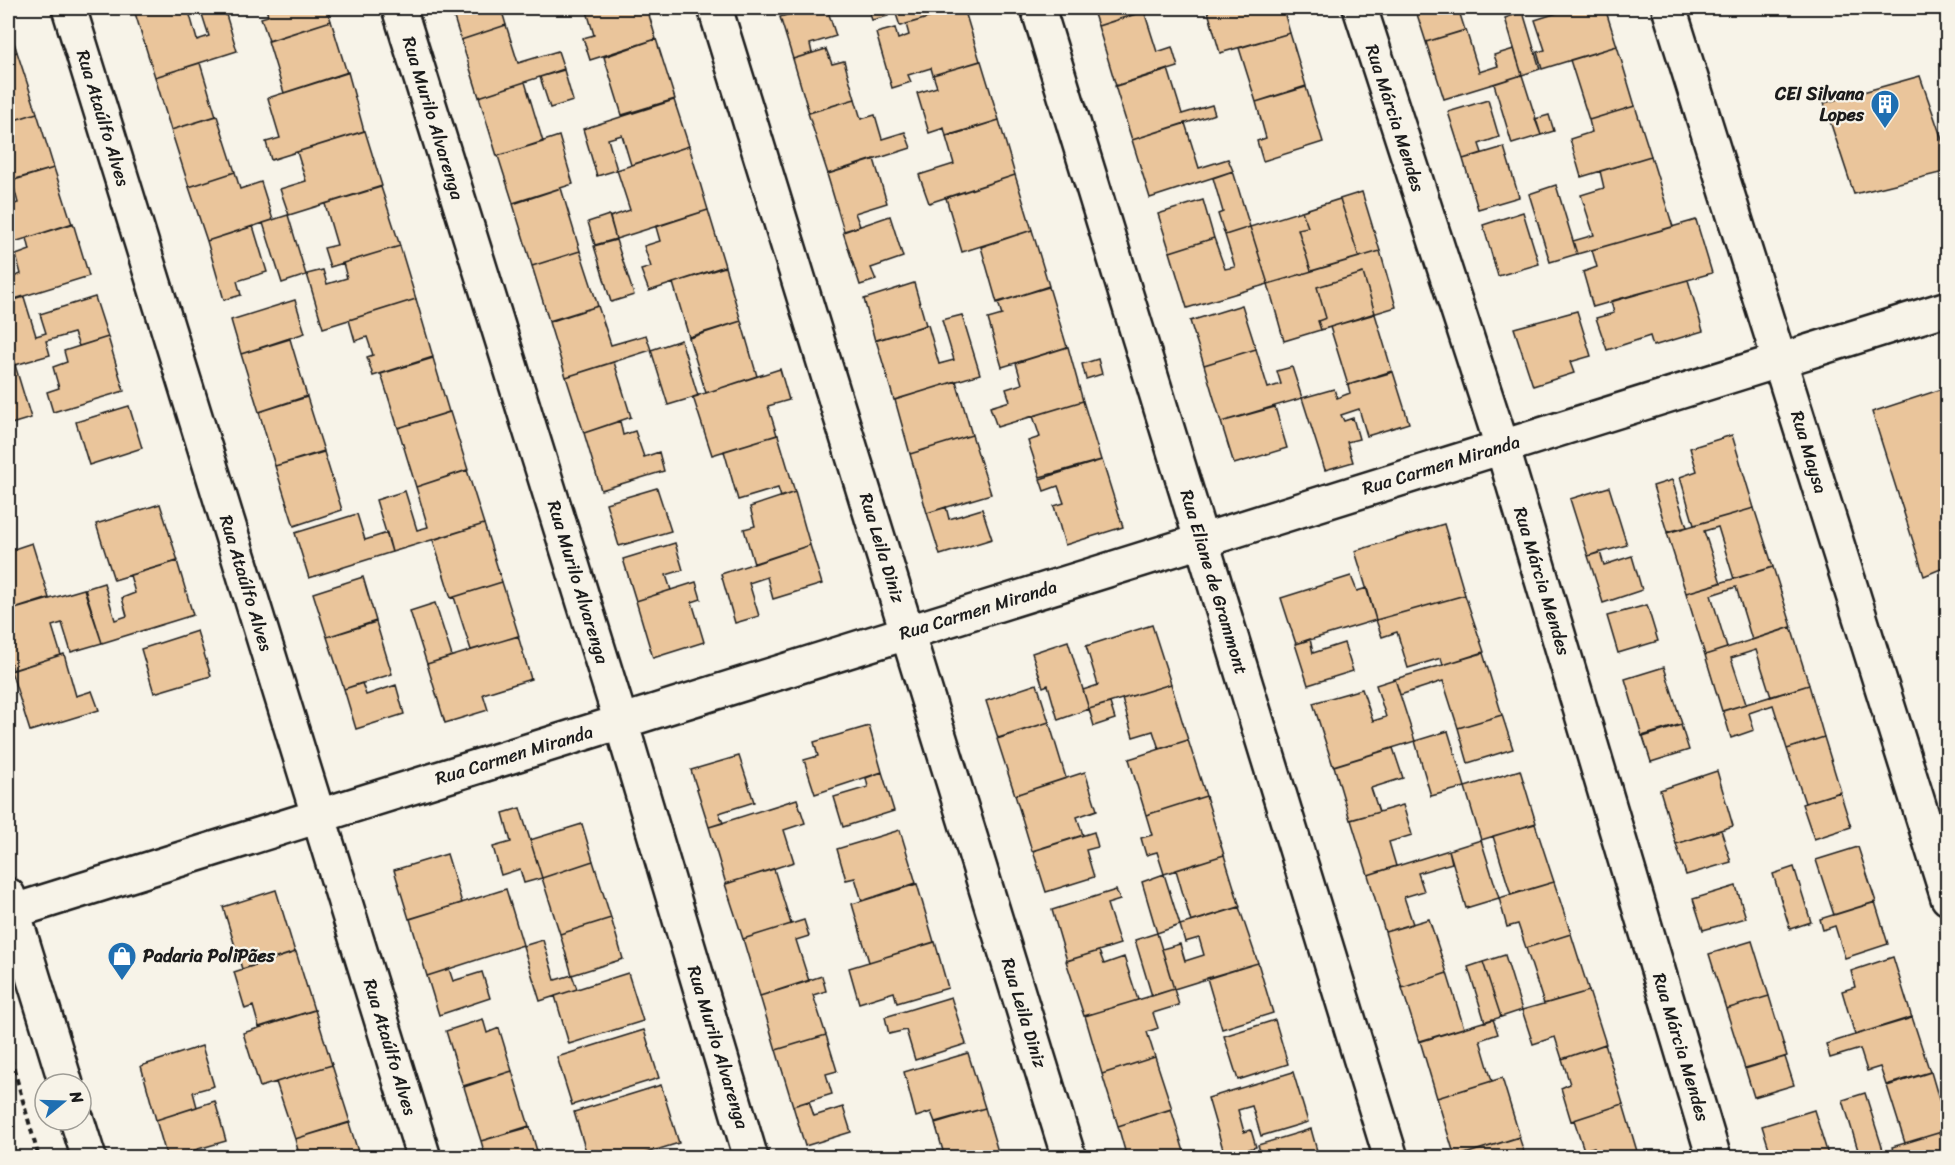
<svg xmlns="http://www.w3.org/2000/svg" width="1955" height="1165" viewBox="0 0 1955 1165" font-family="Sriracha,sans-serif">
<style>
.building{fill:#eac59b;stroke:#1c1c1c;stroke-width:1.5}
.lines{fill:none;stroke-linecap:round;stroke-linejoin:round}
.minor-casing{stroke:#1c1c1c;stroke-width:38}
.secondary-casing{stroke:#1c1c1c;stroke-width:38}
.path{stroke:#1c1c1c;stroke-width:4;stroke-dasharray:6 4.5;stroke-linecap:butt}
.minor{stroke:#f7f3e8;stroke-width:33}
.secondary{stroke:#f7f3e8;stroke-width:33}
.labels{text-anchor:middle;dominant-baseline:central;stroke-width:4.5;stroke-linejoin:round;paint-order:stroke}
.poi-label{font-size:18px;font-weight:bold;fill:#1c1c1c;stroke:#f7f3e8;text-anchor:end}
.street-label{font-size:18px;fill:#1c1c1c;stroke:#f7f3e8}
</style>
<rect width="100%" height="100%" fill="#f7f3e8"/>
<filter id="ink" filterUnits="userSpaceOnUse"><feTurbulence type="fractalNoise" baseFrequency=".0167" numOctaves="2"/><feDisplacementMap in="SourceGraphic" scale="12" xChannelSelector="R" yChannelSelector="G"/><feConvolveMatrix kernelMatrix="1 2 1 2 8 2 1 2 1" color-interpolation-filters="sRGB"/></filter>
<g filter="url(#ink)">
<path class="building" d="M133,8H153L135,13Z
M153,8H188L197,40L209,36L200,8H224L237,51L155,77L135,13Z
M266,8H327L331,21L269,41L261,18L268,16Z
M451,8H501L506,25L461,40Z
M586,8H647L656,39L590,60L583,38L594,35Z
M811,8H827L836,36L810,44L812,53L793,59L780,17Z
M868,8H886L888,16L872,20Z
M894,8H962L900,26Z
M964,8L980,61L933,75L931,68L908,75L911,82L892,88L876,33L895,28L898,39L909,35L906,24Z
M1092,8H1155L1098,26Z
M1207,8H1283L1290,33L1220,53Z
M1415,8H1458L1465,30L1426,42Z
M1555,8H1605L1617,46L1542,69L1537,52L1545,50L1535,20L1557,13Z
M1144,11L1157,52L1172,47L1178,67L1116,86L1098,26Z
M1523,12L1540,69L1522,75L1505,18Z
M331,21L347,73L284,93L268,41Z
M8,23L17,52L8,55Z
M506,25L518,63L558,51L564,69L479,97L461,40Z
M1466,30L1479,72L1498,66L1494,55L1514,49L1522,75L1444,99L1426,42Z
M1290,33L1306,86L1256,102L1239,48Z
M656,39L675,99L622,115L604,57Z
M1617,46L1635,106L1589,120L1570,60Z
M826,49L832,64L844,61L855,99L809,113L793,59Z
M17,52L37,113L8,122V55Z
M981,61L999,120L946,136L944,128L929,133L917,93L937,87L933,75Z
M200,63L216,116L171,130L155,77Z
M1168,69L1182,114L1212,105L1215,114L1132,140L1115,86Z
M564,70L573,101L550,108L540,77Z
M348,72L364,131L271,160L266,142L280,138L268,98Z
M1522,75L1541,135L1512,144L1494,84Z
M1920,76L1948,157V171L1854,194L1824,103Z
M525,82L543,142L497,156L479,97Z
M1306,87L1323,142L1263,161L1257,141L1266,138L1256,102Z
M855,99L861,119L875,115L882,139L905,132L911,148L828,174L808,113Z
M674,100L689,146L631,165L622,135L608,139L617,170L597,176L583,129Z
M1488,100L1499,137L1479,144L1482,153L1463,159L1448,112Z
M1635,106L1651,156L1581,177L1570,139L1592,132L1589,120Z
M37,113L54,168L8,182V122Z
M1549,115L1554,131L1541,135L1535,119Z
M217,116L235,172L189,187L171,130Z
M999,120L1015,175L929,203L919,175L954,164L946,137Z
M1185,123L1199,168L1228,159L1233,171L1150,198L1132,140Z
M365,131L382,186L289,215L280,189L306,181L297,152Z
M559,136L573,184L513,203L498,156Z
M689,146L708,210L616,239L610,217L630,210L617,170Z
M1504,147L1519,197L1478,209L1463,159Z
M1651,156L1673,227L1577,254L1573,241L1594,235L1581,195L1604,188L1600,171Z
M874,159L887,203L855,213L860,226L844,231L827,174Z
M54,168L72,224L8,244V206L18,203L12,180Z
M1233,171L1250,227L1225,235L1218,214L1223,212L1213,178Z
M235,172L240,189L261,182L273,220L207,241L189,187Z
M1015,175L1032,230L962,252L946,198Z
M1556,185L1577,254L1550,262L1529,194Z
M381,187L400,246L330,267L324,248L337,245L325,204Z
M561,188L580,251L532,266L513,204Z
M1362,192L1380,251L1268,284L1250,227Z
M1340,199L1359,257L1311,271L1298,229L1308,227L1302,211Z
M1203,200L1214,238L1170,252L1158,214Z
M708,210L725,266L649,291L641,270L651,267L644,246L660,241L656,227Z
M1523,212L1539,264L1498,276L1483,225Z
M288,215L306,275L282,283L263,223Z
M609,215L616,239L595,245L588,222Z
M890,216L903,257L871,268L876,280L860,285L843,232Z
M1696,220L1712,273L1593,307L1583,272L1597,267L1592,250Z
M73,223L89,276L8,301V261L13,277L21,274L16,255L30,250L27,238Z
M253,226L267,272L237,281L241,295L224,300L207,241Z
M1250,227L1268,284L1187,308L1170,252L1214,238L1225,269L1235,267L1225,235Z
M1032,230L1049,286L997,303L981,247Z
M616,240L634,295L611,302L594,246Z
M400,246L416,299L323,328L307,274L323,270L327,284L347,278L343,263Z
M580,251L598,306L549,321L532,266Z
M1380,251L1396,307L1284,341L1268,284Z
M725,267L741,321L689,337L673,283Z
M1363,273L1375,313L1321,330L1318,321L1326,318L1317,287Z
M1688,280L1703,331L1653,346L1650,336L1607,350L1596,318L1614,313L1611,301Z
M914,283L926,325L875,341L864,299Z
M1049,287L1067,347L1002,367L988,319L1002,315L998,302Z
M24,297L36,336L46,333L40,314L95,297L108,337L79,346L74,333L46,341L50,355L15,365L8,341V302Z
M416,299L433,357L373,376L367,357L373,355L367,337L355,341L349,320Z
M295,300L305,333L241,354L231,320Z
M1242,305L1256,349L1204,365L1190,321Z
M598,306L611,345L646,335L651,350L566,377L549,322Z
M1577,311L1591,356L1570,362L1574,373L1533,386L1514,328Z
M1375,314L1392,371L1348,385L1330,327Z
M962,315L980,374L894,400L876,340L928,325L939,364L954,360L942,320Z
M741,321L757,376L706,393L689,338Z
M108,337L124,391L53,412L47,392L59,388L53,367L67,362L64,351Z
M290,339L307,396L259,412L241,354Z
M681,340L698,396L668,405L651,350Z
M8,341L15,365L8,368Z
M1068,347L1083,401L997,427L990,407L1010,401L1006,389L1022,384L1016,363Z
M1256,349L1268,388L1281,384L1277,371L1292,367L1302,398L1221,422L1204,365Z
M433,358L449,412L398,428L381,374Z
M1098,359L1102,374L1086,379L1082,364Z
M614,362L631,417L584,433L566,377Z
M15,365L31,418L8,425V368Z
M780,369L789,400L768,406L777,435L712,455L693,397Z
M1393,372L1409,423L1367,436L1359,409L1341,415L1344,421L1353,418L1359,439L1347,442L1353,462L1325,470L1302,398L1334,389L1337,398L1350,393L1348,385Z
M956,381L972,435L910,454L895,400Z
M1948,387V566L1924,576L1872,412Z
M307,397L324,451L275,466L259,412Z
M1083,401L1101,460L1040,477L1028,441L1040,437L1033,416Z
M129,406L142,448L89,465L76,422Z
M1275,407L1287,448L1234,464L1221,422Z
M450,412L468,470L416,487L398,428Z
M620,421L623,435L635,431L644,457L659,452L664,471L601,490L584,433Z
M778,435L795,492L781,497L778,488L738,500L724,451Z
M972,435L991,494L927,513L910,454Z
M1732,435L1754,508L1694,525L1680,477L1697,471L1690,448Z
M324,452L342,510L294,526L275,466Z
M1102,460L1123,527L1065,545L1054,506L1064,503L1058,486L1044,491L1040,479Z
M467,470L484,524L392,552L376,500L405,491L417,530L428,527L416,487Z
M1672,480L1687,527L1667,532L1653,486Z
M1609,487L1627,545L1588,556L1570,499Z
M657,488L671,531L619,546L606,503Z
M795,492L810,545L754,564L744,529L755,526L750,507Z
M160,504L178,561L114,580L96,524Z
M946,507L949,519L982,509L992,539L940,555L927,513Z
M1754,508L1773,567L1734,579L1718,527L1704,531L1721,583L1686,593L1667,533Z
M357,514L365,540L387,533L392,552L309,578L295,533Z
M484,524L502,582L451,598L433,540Z
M1444,524L1465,595L1376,620L1355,551Z
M32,543L49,598L8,611V551Z
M675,543L683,570L666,575L671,590L636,601L623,559Z
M810,545L822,584L773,599L767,577L749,583L759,616L735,623L721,574Z
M1600,552L1604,565L1632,556L1642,590L1603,603L1588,556Z
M177,561L193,615L102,643L85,589L104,583L115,620L127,616L122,598L135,593L130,575Z
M1773,567L1792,627L1752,640L1736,587L1711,595L1727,648L1705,655L1686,593Z
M1351,576L1357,591L1367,588L1376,620L1296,644L1281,598Z
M363,577L376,621L327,637L313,593Z
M502,582L519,636L471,650L454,597Z
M696,582L701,599L692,602L704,642L653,658L636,601Z
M84,589L102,643L71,652L62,623L52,626L61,655L13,670L8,653V611Z
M1465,595L1484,652L1443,665L1441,658L1408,668L1397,632L1382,637L1376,620Z
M435,603L452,656L427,664L410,611Z
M1647,605L1658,641L1618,653L1607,616Z
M376,622L392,674L344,689L327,637Z
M1152,625L1171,684L1089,709L1083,690L1098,685L1086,646Z
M1791,627L1809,685L1771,697L1756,650L1731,658L1746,704L1722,711L1705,655Z
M197,631L211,676L154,693L141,649Z
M518,636L531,679L483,694L488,710L445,723L427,664Z
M1310,639L1313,653L1344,643L1353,671L1308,685L1295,644Z
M1068,641L1089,709L1058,720L1048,685L1043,687L1032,653Z
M1483,653L1502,715L1458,728L1443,681L1400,695L1395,679Z
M64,654L76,696L92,691L99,710L30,731L11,671Z
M1664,667L1682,724L1642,736L1625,679Z
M1395,679L1415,741L1333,766L1313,703L1362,689L1373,721L1386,717L1376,685Z
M362,683L366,695L396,685L404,714L356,729L344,689Z
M1037,684L1049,722L998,738L986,701Z
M1171,684L1188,740L1159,749L1153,731L1133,737L1122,699Z
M1809,685L1824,737L1787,749L1773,705L1749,713L1754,730L1731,738L1723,711Z
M1110,703L1115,719L1094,726L1089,709Z
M1502,715L1513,749L1468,763L1458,728Z
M1049,722L1066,778L1015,795L997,739Z
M1681,725L1689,750L1651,762L1643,737Z
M869,726L882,772L815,794L804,760L818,756L814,742Z
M1448,731L1465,787L1431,796L1415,741Z
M1824,737L1841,792L1805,803L1787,749Z
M1188,740L1206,796L1146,815L1129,759Z
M1393,748L1403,778L1371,788L1379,812L1350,820L1334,766Z
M739,756L754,802L719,813L723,823L709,827L691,770Z
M1520,770L1536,823L1481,840L1465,787Z
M1717,771L1733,826L1676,844L1660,790Z
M882,772L894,811L843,827L834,797L868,787L866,778Z
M1085,772L1097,810L1077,817L1083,835L1032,851L1015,795Z
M1840,792L1851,827L1814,839L1802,804Z
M1206,796L1224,855L1164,874L1157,852L1146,855L1141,838L1152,835L1146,815Z
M797,799L805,823L784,830L794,862L726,884L709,827Z
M1403,805L1412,835L1389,842L1396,866L1368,875L1351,820Z
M520,808L542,878L524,883L520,869L501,875L493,847L511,842L503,813Z
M582,824L593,861L542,878L530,840Z
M1535,824L1554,882L1511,895L1493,836Z
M900,830L916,883L862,901L855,878L846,880L837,849Z
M1721,830L1731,862L1686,875L1676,844Z
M1094,832L1098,847L1086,850L1094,877L1046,892L1033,851Z
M1481,840L1499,898L1466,908L1449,850Z
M1858,847L1876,902L1834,915L1816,860Z
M1449,850L1452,863L1418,873L1424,891L1404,897L1413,924L1385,932L1368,875Z
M447,854L462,903L409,919L394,870Z
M1224,855L1240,907L1191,922L1176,870Z
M593,861L611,918L560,934L542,878Z
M1794,867L1811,922L1790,929L1773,874Z
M774,869L791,924L743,939L725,884Z
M1164,874L1180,925L1157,933L1142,882Z
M1554,882L1571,934L1526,948L1518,924L1507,927L1499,898Z
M917,884L934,942L869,962L852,904Z
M1736,886L1746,918L1703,930L1693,899Z
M506,889L523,945L427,976L410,919Z
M276,890L295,952L242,969L223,907Z
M1116,890L1120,900L1107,904L1120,944L1067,961L1052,910Z
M1875,902L1888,944L1845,958L1835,926L1823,930L1820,919Z
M1239,907L1258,963L1174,989L1162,949L1180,944L1185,961L1204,955L1199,938L1185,942L1180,925Z
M611,918L623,959L572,975L560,934Z
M1429,919L1447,973L1402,988L1385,932Z
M804,920L809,936L796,940L809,981L760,996L743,939Z
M1157,933L1174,989L1152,996L1135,940Z
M1571,934L1589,991L1544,1004L1526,948Z
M543,940L555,980L572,975L577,989L540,1001L523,946Z
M1752,941L1769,996L1726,1009L1709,954Z
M935,942L948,988L897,1003L894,992L859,1003L849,968Z
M1099,951L1104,964L1124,957L1138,1000L1084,1016L1066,961Z
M296,952L314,1010L259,1027L253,1006L245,1009L234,972Z
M1505,955L1522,1010L1501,1017L1483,962Z
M1893,957L1912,1018L1855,1035L1842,991L1855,987L1851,971Z
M1483,962L1501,1017L1485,1022L1468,967Z
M1258,963L1273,1013L1222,1029L1207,978Z
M449,969L453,981L482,972L490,998L439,1015L427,976Z
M628,973L643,1021L569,1044L555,996Z
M1447,973L1464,1028L1419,1042L1402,988Z
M822,976L826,991L813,995L826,1035L776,1050L760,996Z
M1174,989L1179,1005L1153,1013L1158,1028L1147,1032L1155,1057L1102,1074L1085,1016Z
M1589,991L1606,1044L1562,1059L1555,1037L1533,1044L1522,1010Z
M1769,996L1787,1056L1745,1069L1726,1009Z
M951,997L966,1044L915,1060L906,1030L889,1034L885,1017Z
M315,1010L332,1065L260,1087L243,1033Z
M1912,1017L1930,1072L1886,1085L1880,1067L1867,1071L1860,1049L1830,1058L1826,1044Z
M483,1019L487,1033L499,1028L512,1071L463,1086L446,1031Z
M1493,1019L1498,1034L1480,1040L1492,1081L1437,1098L1420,1041Z
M1275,1020L1288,1064L1238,1080L1224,1036Z
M644,1030L659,1078L572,1105L557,1057Z
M826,1035L837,1071L826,1074L832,1094L793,1106L776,1050Z
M1605,1044L1623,1104L1571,1121L1561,1088L1570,1084L1562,1059Z
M202,1046L214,1086L193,1092L197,1107L156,1120L141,1066Z
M968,1053L985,1108L935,1122L931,1112L916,1117L904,1072Z
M1155,1057L1172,1109L1118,1126L1102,1074Z
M1785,1057L1794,1085L1754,1097L1745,1068Z
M332,1065L350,1122L295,1139L276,1082Z
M512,1071L529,1126L481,1141L464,1087Z
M1293,1072L1308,1122L1261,1136L1252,1106L1238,1110L1244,1132L1251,1130L1256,1147L1225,1156L1208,1098Z
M1931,1072L1948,1130L1905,1143L1887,1086Z
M1502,1078L1520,1137L1455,1157L1437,1098Z
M661,1085L679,1143L630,1158H588L574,1112Z
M1865,1093L1883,1150L1860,1157L1843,1100Z
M215,1101L226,1141L167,1158L156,1120Z
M809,1101L814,1116L843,1107L851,1132L805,1146L793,1106Z
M1623,1104L1639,1158H1597L1594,1147L1584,1150L1574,1120Z
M985,1108L999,1155L945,1158L935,1123Z
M1171,1109L1186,1158H1127L1118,1126Z
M1814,1110L1829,1158H1772L1762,1126Z
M349,1123L360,1158H300L295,1139Z
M530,1127L539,1158H486L481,1141Z
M1311,1129L1319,1158H1262L1258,1145Z
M1948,1130V1158H1895L1892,1147Z
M1519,1137L1526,1158H1455V1157Z
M1883,1150L1886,1158L1860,1157Z"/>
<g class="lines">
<g class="minor-casing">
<path id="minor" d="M69,8L424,1158
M399,8L621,722L751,1158
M715,8L1069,1158
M1038,8L1391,1158
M1360,8L1502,446L1714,1158
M1669,8L1948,898
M8,913L1948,308"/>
</g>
<g class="secondary-casing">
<path id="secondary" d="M8,895L66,1084
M77,1120L89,1158"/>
</g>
<path class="path" d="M8,1048L39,1158"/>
<use href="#minor" class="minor"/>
<use href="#secondary" class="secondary"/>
</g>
</g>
<defs>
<g id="building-pin" transform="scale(1.5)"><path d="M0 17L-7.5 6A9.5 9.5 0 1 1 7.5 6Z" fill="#1f6fb2" stroke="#f7f3e8"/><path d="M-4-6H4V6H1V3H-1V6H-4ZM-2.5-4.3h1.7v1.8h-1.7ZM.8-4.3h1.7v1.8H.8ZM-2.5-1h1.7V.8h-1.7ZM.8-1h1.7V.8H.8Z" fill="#fff"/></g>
<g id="shop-pin" transform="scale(1.5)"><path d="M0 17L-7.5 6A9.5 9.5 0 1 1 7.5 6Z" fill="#1f6fb2" stroke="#f7f3e8"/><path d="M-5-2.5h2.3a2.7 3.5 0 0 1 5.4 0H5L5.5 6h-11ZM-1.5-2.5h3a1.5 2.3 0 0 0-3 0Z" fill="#fff"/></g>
</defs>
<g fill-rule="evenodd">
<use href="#building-pin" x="1885" y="104"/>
<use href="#shop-pin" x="122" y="956"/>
</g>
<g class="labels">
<g class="poi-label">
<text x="1864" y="94">CEI Silvana<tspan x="1864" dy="21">Lopes</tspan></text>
<text x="143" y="956" text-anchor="start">Padaria PoliPães</text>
</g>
<g class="street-label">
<text transform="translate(103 118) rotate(73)">Rua Ataúlfo Alves</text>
<text transform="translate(433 118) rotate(73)">Rua Murilo Alvarenga</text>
<text transform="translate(1395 118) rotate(72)">Rua Márcia Mendes</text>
<text transform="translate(1809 452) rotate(73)">Rua Maysa</text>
<text transform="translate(1441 465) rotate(-17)">Rua Carmen Miranda</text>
<text transform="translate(882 548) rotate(73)">Rua Leila Diniz</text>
<text transform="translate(1542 581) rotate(73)">Rua Márcia Mendes</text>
<text transform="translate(578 582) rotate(73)">Rua Murilo Alvarenga</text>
<text transform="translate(1214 582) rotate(73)">Rua Eliane de Grammont</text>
<text transform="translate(246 583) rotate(73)">Rua Ataúlfo Alves</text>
<text transform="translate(978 610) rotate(-17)">Rua Carmen Miranda</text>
<text transform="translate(514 755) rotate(-17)">Rua Carmen Miranda</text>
<text transform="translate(1024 1013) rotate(73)">Rua Leila Diniz</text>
<text transform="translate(390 1047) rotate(73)">Rua Ataúlfo Alves</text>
<text transform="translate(718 1047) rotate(73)">Rua Murilo Alvarenga</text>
<text transform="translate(1681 1047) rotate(73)">Rua Márcia Mendes</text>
</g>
</g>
<rect width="1955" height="1165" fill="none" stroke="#f7f3e8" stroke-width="30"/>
<rect x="15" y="15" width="1925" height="1135" fill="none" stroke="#1c1c1c" stroke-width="2" filter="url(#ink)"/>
<g transform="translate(63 1102) rotate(71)"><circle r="28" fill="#f7f3e8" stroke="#9f9d96" stroke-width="1.5"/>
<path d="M0-4.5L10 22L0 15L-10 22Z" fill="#1f6fb2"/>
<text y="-9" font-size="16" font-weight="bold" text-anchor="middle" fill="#1c1c1c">N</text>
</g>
</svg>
